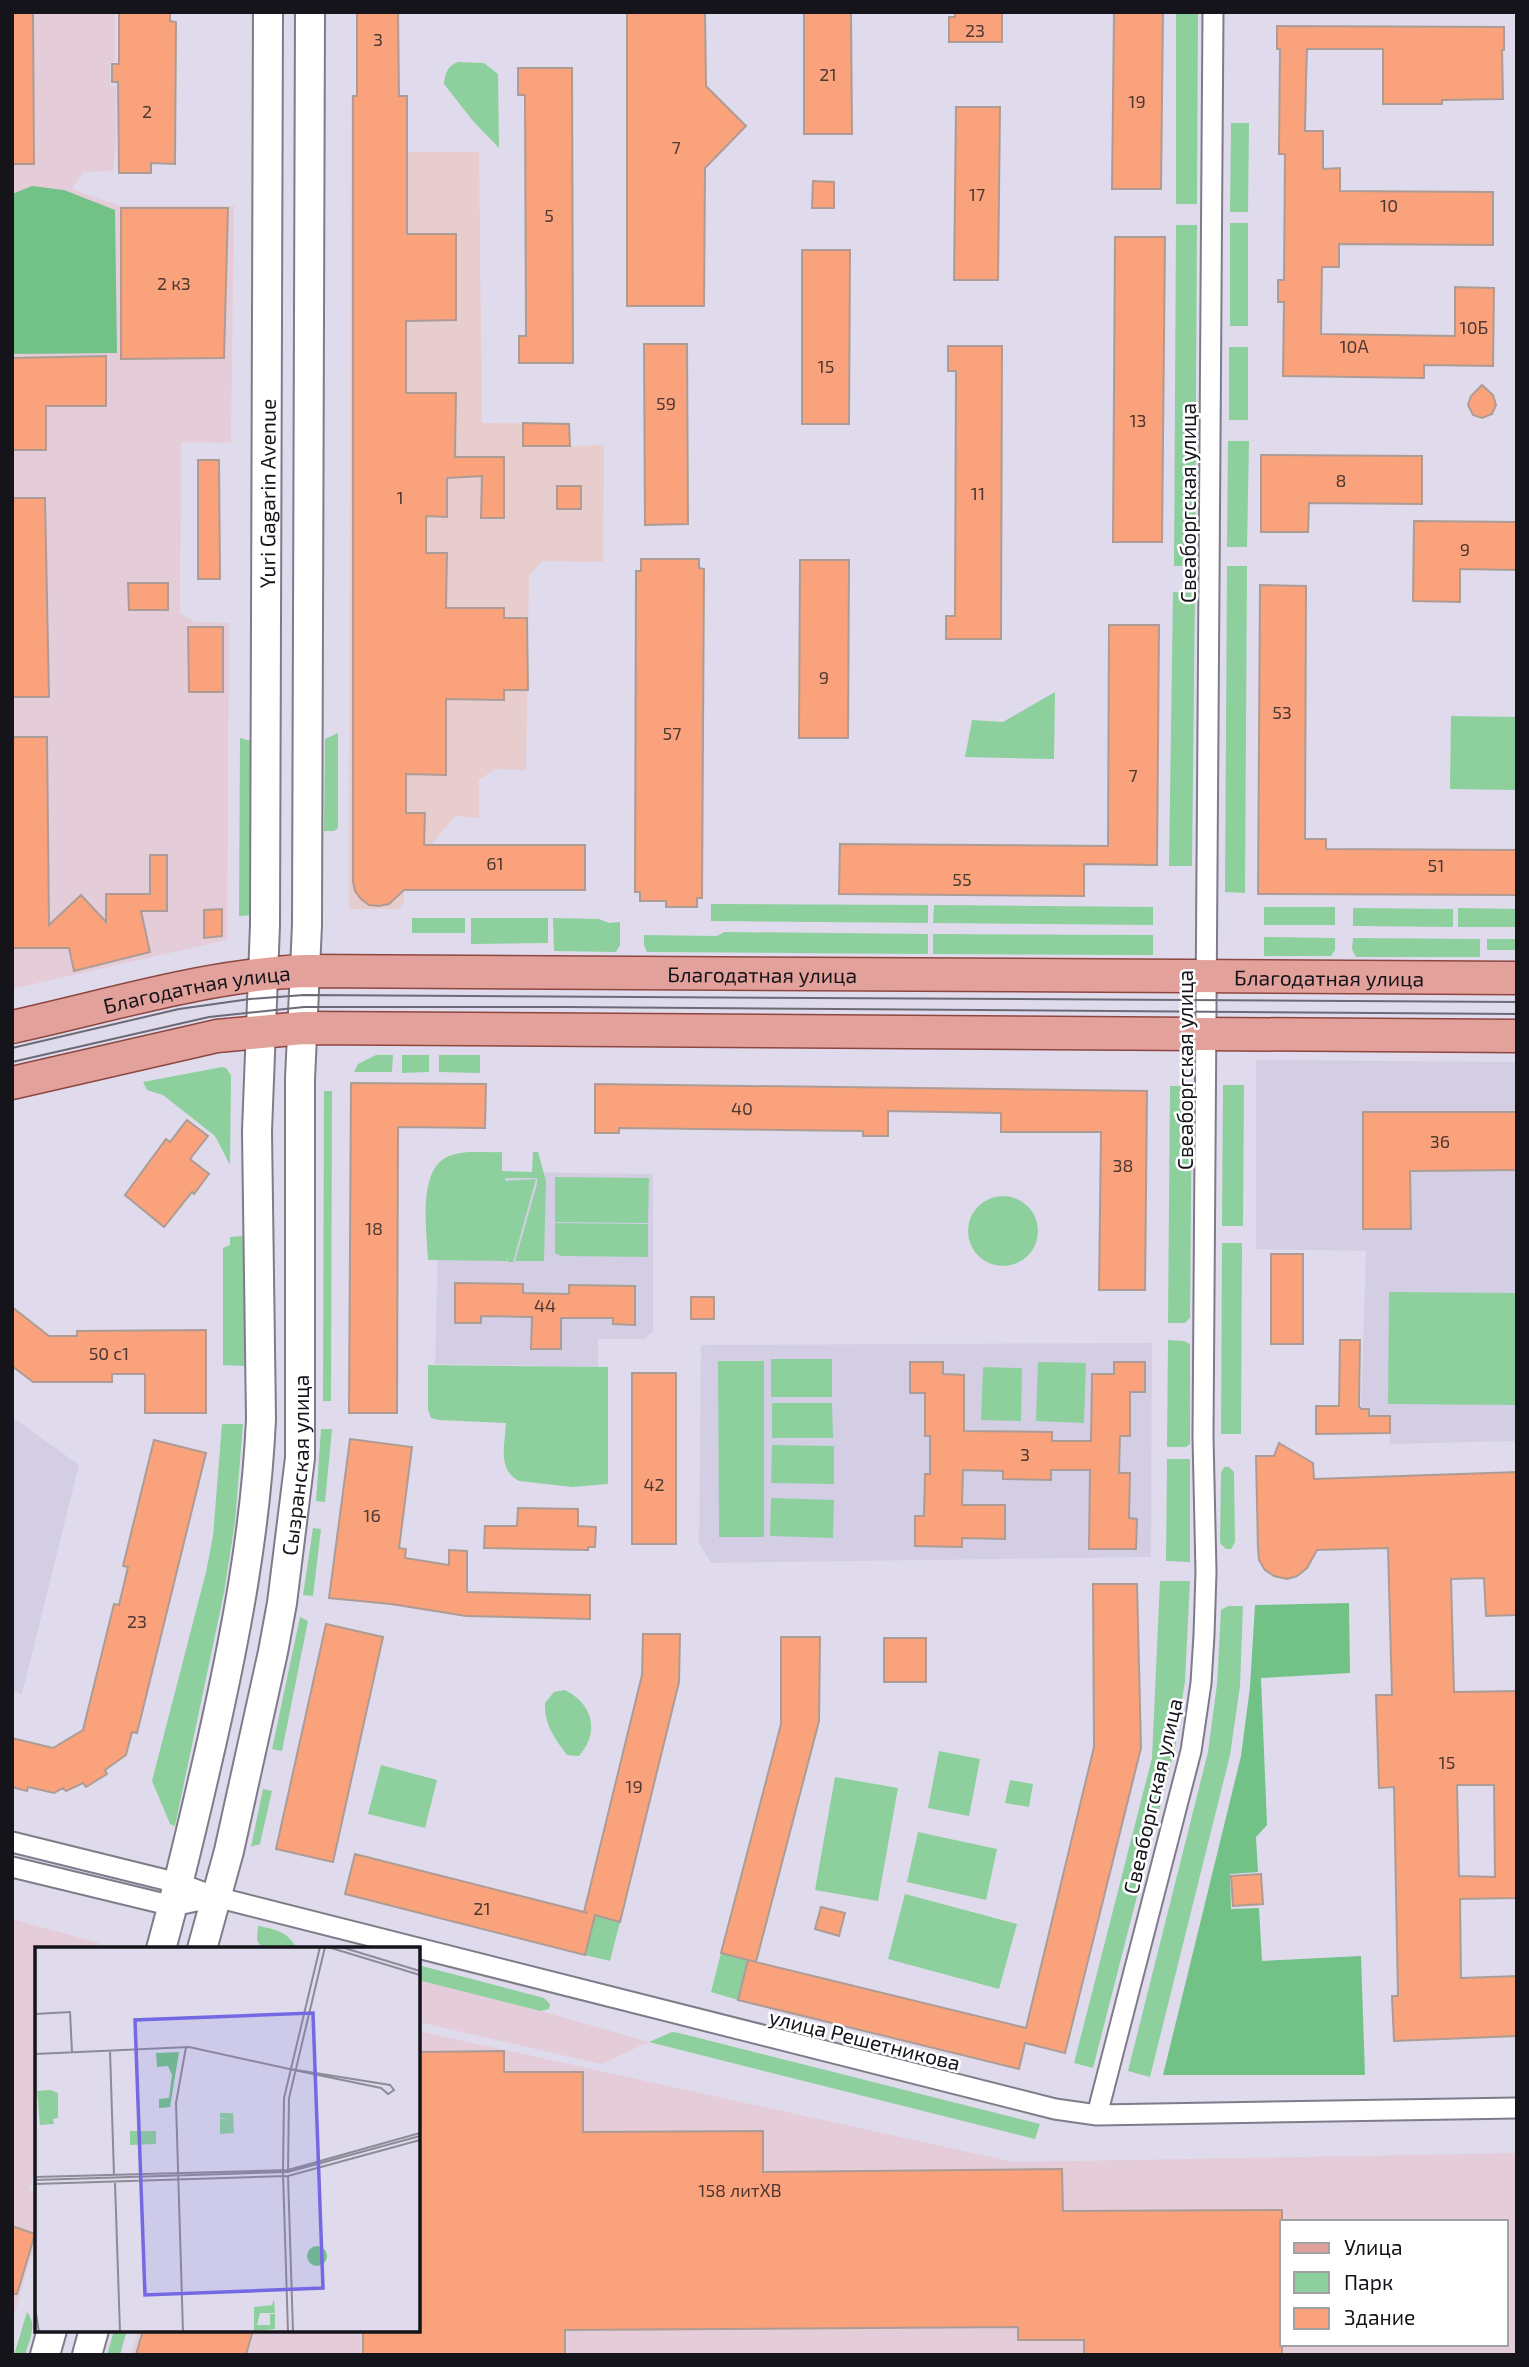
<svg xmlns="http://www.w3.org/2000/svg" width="1529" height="2367" viewBox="0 0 1529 2367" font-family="'Exo 2',sans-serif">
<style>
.commercial{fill:#e7cdce}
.industrial{fill:#e4cdd9;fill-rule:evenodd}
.built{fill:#d4cee5}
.green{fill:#8dd09d}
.forest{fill:#72c287}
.building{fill:#faa27c;stroke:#ad9c95;stroke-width:2;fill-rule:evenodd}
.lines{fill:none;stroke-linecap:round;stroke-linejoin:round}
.street-casing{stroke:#7f7b8a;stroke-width:23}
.secondary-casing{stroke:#7f7b8a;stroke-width:32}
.primary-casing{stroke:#8d4741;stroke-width:35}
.street{stroke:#fff;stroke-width:19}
.secondary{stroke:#fff;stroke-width:28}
.primary{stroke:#e2a19a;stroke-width:32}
.tram{stroke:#6c6a75;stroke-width:2}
.labels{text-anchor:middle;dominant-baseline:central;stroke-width:5;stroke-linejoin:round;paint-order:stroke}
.number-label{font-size:18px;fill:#4e3832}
.street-label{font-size:21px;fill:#15141a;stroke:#fff}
.inset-road{fill:none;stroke:#8e8b98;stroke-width:2}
.view{fill:#7469e3;fill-opacity:0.15;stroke:#7469e3;stroke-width:3.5}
.inset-edge{fill:none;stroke:#15141a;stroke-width:3.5}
</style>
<rect width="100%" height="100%" fill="#dfdbec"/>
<path class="commercial" d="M351,96H407V152H479L482,423L569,424L570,446L604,445L603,562L542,561L529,576L526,770L495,769L479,780V818L455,816L431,845H405L404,902L399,909H349Z"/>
<path class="industrial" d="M12,12H115V62H110V86H116V148L113,171L83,172L72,189L120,206H234L231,443L181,442L180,613L195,622L229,623L227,940L12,989Z
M12,1919L99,1943L98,1949H37V2164L29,2190L37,2192V2237L12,2323Z
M418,1980L541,2011L649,2042L601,2064L418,2022Z
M418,2031L1014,2162L1517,2153V2355H131L139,2330H418ZM1282,2222H1506V2344H1282Z"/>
<path class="built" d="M1256,1060L1517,1062V1441L1390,1444V1416H1369V1409H1361L1366,1251L1256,1249Z
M440,1171L653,1174V1332L644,1339H598V1367L435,1364Z
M1152,1343L1151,1557L711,1563L699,1543L701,1345Z
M12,1417L79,1465L22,1694L12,1691Z"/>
<path class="green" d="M1176,12H1198L1197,204H1176Z
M458,62L484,63L498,74L499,148L473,121L444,84C445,74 447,66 458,62Z
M1231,123H1249L1248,212H1230Z
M1230,223H1248V326H1230Z
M1176,225H1197L1195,566H1174Z
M1229,347H1248V420H1229Z
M1228,441H1249L1247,547H1227Z
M1227,566H1247L1245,893L1225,892Z
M1173,592L1195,593L1192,866H1169Z
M1055,692L1054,759L965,757L972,720L1003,722Z
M1451,716L1517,717V790L1450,789Z
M338,733V828L334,831H324L325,739Z
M240,738L251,741L254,745L253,915L239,916Z
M711,904L928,905V923L711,921Z
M934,905L1153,907V925L933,923Z
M1264,907H1335V925H1264Z
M1353,908L1453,909V927L1353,926Z
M1458,908L1517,909V927H1458Z
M412,918H465V933H412Z
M471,918H548V943L471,944Z
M553,918L599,919L609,923L620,922V945L616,952L554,951Z
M724,932L928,934V954L647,952L644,945V935L717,936Z
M933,934L1153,935V955L933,954Z
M1264,937L1335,938V950L1331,956H1264Z
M1353,938L1480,939V957H1356L1352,949Z
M1487,939H1517V950H1487Z
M376,1055H393L392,1072H354L358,1064Z
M402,1055H429V1072L402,1073Z
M439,1055H480V1073L439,1072Z
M222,1067L226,1068L231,1075L230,1165L215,1136L163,1095L147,1090L143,1082Z
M1223,1085H1244L1243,1226H1222Z
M1170,1086H1192L1190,1318L1185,1323H1168Z
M324,1091H332L331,1401H323Z
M502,1152V1171L532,1172L533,1152H538L546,1181L544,1261H515L537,1184V1178H505V1181L536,1179L513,1262H508L507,1256V1261L428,1260C427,1231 416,1165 452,1155C467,1150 487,1153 502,1152Z
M555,1177L649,1178L648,1223L555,1222Z
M968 1231a35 35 0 1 1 70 0a35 35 0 1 1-70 0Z
M555,1223L648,1224V1257L561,1256L555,1253Z
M244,1236V1366L223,1365V1248L230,1245V1237Z
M1222,1243H1242L1241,1434H1221Z
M1389,1292L1517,1293V1405L1388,1404Z
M1168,1340L1184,1341L1190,1344V1444L1186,1447H1167Z
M771,1359H832V1397H771Z
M718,1361H764V1537H719Z
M1038,1362L1086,1363L1084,1423L1036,1421Z
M428,1365L608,1367V1484L572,1487L519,1481C497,1470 505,1444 506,1423L439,1420L431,1418L428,1410Z
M983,1367L1022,1368L1021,1421L981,1420Z
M772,1403H832L833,1438H772Z
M222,1424H243L235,1522L224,1593L175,1826L170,1824L152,1781L206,1572L213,1536Z
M321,1429H332L325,1502L316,1501Z
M772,1445L834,1446V1484L771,1483Z
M1167,1459H1190V1562L1166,1561Z
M1224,1467H1229L1234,1472L1235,1542L1231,1549H1226L1220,1543L1221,1473Z
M771,1498L834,1500L833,1538L770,1536Z
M313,1528L321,1529L313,1596L303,1595Z
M1160,1581H1190L1185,1681L1175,1748L1093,2068L1074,2063L1152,1758Z
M1228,1606H1243L1240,1686L1230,1755L1150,2077L1128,2071L1208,1752L1217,1684L1221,1610Z
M300,1617L308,1621L282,1751L272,1749Z
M565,1690C593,1704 600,1732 579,1756L567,1755C554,1738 544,1724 545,1703L554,1692Z
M939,1751L980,1759L969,1816L928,1808Z
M381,1765L437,1780L425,1828L368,1814Z
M835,1777L898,1788L878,1901L815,1890Z
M1010,1780L1033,1784L1029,1807L1005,1803Z
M263,1789L272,1791L260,1844L251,1847Z
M918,1832L997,1849L986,1900L907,1882Z
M905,1894L1017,1924L999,1989L888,1959Z
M595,1915L620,1922L610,1961L585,1955Z
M258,1926C275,1929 289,1932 297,1949H262L257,1940Z
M721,1953L748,1960L738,2000L711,1992Z
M418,1965L544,1998L550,2004L549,2009L541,2011L418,1980Z
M672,2032L679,2033L1040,2124L1035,2139L649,2042Z
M27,2312C38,2325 29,2341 25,2355H14Z
M114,2330H127L120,2355H107Z"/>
<path class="forest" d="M32,186L64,190L115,210L117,353L12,354V194Z
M1349,1603L1350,1673L1261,1678L1267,1825L1256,1837L1258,1872L1230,1874L1231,1909L1259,1908L1262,1961L1361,1956L1365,2075H1163L1241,1756L1250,1687L1255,1605Z"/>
<path class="building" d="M119,12H170V21L176,22L175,164L151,163V173H119L118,82H112V64H119Z
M357,12H398L399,96H407V234H456V320L406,321V393H456L455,457H504V518H481L482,476L447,478V517L426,516V553H447L446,608H504V618H527L528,690H504V700L446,699V775L406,774V813H425L424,845H585V890H404L389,904L379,906L369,905L361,899L355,891L353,882V96H357Z
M627,12H705L706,86L746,126L705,168L704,306H627Z
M804,12H851L852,134H804Z
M955,12H1002V42H949V17H955Z
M1114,12H1163L1161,189H1112Z
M12,13H33L34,164H12Z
M1277,26L1504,27V50H1502L1503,99L1442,100V104H1383V49H1307L1306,80L1305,131H1323V169L1340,168V191L1493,192V245L1339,244V267H1322L1321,334L1455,336V287L1494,288L1493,366L1424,365V378L1283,376L1284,302H1278V280H1284L1285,154H1279L1280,49H1277Z
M518,68H572L573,363H519V336H526L525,95H518Z
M956,107H1000L998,280H954Z
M813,181L834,182V208H812Z
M121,208H228L224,358L121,359Z
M1115,237H1165L1162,542H1113Z
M802,250H850L849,424H802Z
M644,344H687L688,524L645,525Z
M948,346H1002L1001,639H946V616H955L956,371H948Z
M106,356V406H46V450H12V358Z
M1482,385L1493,395L1496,405L1492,414L1482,418L1473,415L1468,405L1471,396Z
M523,423L569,424L570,446H523Z
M1261,455L1422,456V504L1309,503L1308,532H1261Z
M198,460H219L220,579H198Z
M557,486H581V509H557Z
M12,498H45L49,697H12Z
M1414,521L1517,522V570L1460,569V602L1413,601Z
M641,559H699V568L704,569L702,898H697V907H666V901H640V892H635L636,571H641Z
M800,560H849L848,738H799Z
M128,583H168V610H129Z
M1260,585L1306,586L1305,839H1326V849L1517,850V895L1258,894Z
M1109,625H1159L1157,865L1084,864V896L839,894L840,844L1108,846Z
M188,627H223V692H189Z
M12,737H47L49,925L81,895L106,922V894H150V855H167V911H141L150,952L74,971L69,948H12Z
M222,909V936L204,938V910Z
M351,1083L486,1084L485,1128L398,1127L397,1413H349Z
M595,1084L1147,1091L1145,1290H1099L1101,1132H1001V1113L888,1111V1136H863V1131L619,1128V1133H595Z
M1363,1112H1517V1170L1410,1171L1411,1229H1363Z
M187,1120L208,1136L190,1159L209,1174L194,1194L192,1192L164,1227L125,1195L166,1139L170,1142Z
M1271,1254H1303V1344H1271Z
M455,1283L523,1284V1293L569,1294V1285L635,1286V1325L613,1324V1318H561V1349H531L532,1317L481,1316V1323H455Z
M691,1297H714V1319H691Z
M12,1307L49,1336H77V1331L206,1330V1413H145V1374H112V1382H33L12,1366Z
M1340,1340H1360L1359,1406L1361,1409H1369V1416H1390V1433L1316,1434V1406H1339Z
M910,1362H943V1374L964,1375V1431L1052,1432V1441H1091L1092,1374H1114V1362H1145V1392H1130V1436H1120L1119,1473H1130L1129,1518L1137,1519L1136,1549H1089L1090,1470H1051V1480L1003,1479V1471L963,1470L962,1505H1005V1539L962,1538V1547L915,1546V1516H924L925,1474H930V1436H925V1393H910Z
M632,1373H676V1544H632Z
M350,1439L412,1447L399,1548L406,1549L405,1558L449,1565V1550L467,1551V1592L590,1595V1619L466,1616L391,1604L329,1598Z
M154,1440L206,1453L137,1733L132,1732L126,1755L105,1770L107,1774L86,1787L83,1783L66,1791L63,1788L54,1793L28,1787L27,1791L12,1787V1738L53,1748L83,1730L114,1604L119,1605L128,1567L123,1566Z
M1279,1443L1313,1463L1314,1479L1517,1472V1615L1486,1616L1484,1578L1451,1579L1454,1692L1517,1691V1898L1460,1899L1461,1978L1517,1976V2036L1394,2041L1392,1996H1398L1394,1787L1379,1788L1376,1695H1392L1388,1548L1317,1550L1307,1568L1297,1576L1287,1579L1274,1576L1265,1570L1259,1560L1258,1549L1256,1456H1274ZM1457,1785H1494L1495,1877L1459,1876Z
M518,1508L578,1509V1526L596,1527L595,1547H588V1550L484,1548L485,1526H517Z
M1093,1584H1137L1141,1748L1065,2053L1025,2043L1019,2069L738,2000L748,1960L1026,2028L1094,1747Z
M326,1624L383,1637L333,1862L276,1849Z
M643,1634H680L679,1682L620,1922L595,1915L585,1955L345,1894L355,1854L588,1913L584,1912L642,1675Z
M781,1637H820L819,1721L756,1962L721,1953L781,1724Z
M884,1638H926V1682H884Z
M1261,1874L1263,1904L1233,1906L1231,1876Z
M821,1907L845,1913L839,1936L815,1929Z
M504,2051V2072H583V2132L763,2131V2172L1062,2169L1063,2211L1282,2210V2355H1084V2340H1018V2327L565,2330V2355H363V2330H418V2052Z
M12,2226L35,2234L17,2294H12Z
M143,2330H253L246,2355H136Z"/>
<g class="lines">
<g class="street-casing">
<path id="street" d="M12,1842L178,1883L216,1897L1055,2109L1097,2115L1517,2108
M12,1867L173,1906L215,1897
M1097,2115L1191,1751L1201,1683L1204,1635L1206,1572L1203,1437L1213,12"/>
</g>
<g class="secondary-casing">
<g id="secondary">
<path id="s1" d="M161,1949C180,1880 196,1811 212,1741C236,1634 256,1529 261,1419L257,1131L265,925L268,12"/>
<path id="s2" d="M202,1949L229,1851L273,1652L282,1603L300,1458V1079L307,925L310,12"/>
<path d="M45,2355L52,2330"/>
<path d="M87,2355L94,2330"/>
</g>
</g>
<g class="primary-casing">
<g id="primary">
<path id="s3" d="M12,1027C109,1006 206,975 305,971L1517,978"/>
<path d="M12,1083L217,1036L303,1028L1517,1036"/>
</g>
</g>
<use href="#street" class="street"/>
<use href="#secondary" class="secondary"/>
<use href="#primary" class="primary"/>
<path class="tram" d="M12,1048L179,1009L250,999L304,995L1517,1002
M12,1062L209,1017L304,1007H566L1517,1014"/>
</g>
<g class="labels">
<g class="number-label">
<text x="975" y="30">23</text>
<text x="378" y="39">3</text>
<text x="828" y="74">21</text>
<text x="1137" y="101">19</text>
<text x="147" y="111">2</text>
<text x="676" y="147">7</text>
<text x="977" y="194">17</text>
<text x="1389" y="205">10</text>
<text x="549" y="215">5</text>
<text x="174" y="283">2 к3</text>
<text x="1474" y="327">10Б</text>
<text x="1354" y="346">10А</text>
<text x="826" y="366">15</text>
<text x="666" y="403">59</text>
<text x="1138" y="420">13</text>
<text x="1341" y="480">8</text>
<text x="978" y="493">11</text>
<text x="400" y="497">1</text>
<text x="1465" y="549">9</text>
<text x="824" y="677">9</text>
<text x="1282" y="712">53</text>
<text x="672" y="733">57</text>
<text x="1133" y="775">7</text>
<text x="495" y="863">61</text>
<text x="1436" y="865">51</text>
<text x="962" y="879">55</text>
<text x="742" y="1108">40</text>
<text x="1440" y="1141">36</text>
<text x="1123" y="1165">38</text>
<text x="374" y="1228">18</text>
<text x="545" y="1305">44</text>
<text x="109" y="1353">50 с1</text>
<text x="1025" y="1454">3</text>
<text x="654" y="1484">42</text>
<text x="372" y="1515">16</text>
<text x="137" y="1621">23</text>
<text x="1447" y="1762">15</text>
<text x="634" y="1786">19</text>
<text x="482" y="1908">21</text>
<text x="740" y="2190">158 литХВ</text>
</g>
<g class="street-label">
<text stroke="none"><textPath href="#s1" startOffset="1466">Yuri Gagarin Avenue</textPath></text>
<text transform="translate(1187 503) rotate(-90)">Свеаборгская улица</text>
<text stroke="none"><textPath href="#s3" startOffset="756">Благодатная улица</textPath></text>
<text stroke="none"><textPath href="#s3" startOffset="1323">Благодатная улица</textPath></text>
<text stroke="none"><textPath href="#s3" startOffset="189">Благодатная улица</textPath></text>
<text transform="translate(1184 1070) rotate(-90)">Свеаборгская улица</text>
<text stroke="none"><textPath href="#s2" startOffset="494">Сызранская улица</textPath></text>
<text transform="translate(1152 1796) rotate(-77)">Свеаборгская улица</text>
<text transform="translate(865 2039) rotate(14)">улица Решетникова</text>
</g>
</g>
<g transform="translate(35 1947)">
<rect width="385" height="385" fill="#dfdbec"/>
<path d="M16,143L23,146V171L18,172L19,177L5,178L2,144ZM185,166H198L199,186L185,187V172L193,171H185ZM121,184V197L95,198V184ZM239,352L240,366H225L222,378H235V367H240V382L219,384V360L237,358Z" fill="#8dd09d"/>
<path d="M144,105L135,160L124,161V152L134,151L137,128L133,119L122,120L121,106ZM272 309a10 10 0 1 1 20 0a10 10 0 1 1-20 0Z" fill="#72c287"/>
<path class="inset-road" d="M293,0L385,28M306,0L385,24M0,67L35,65L37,105M75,104L79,228M0,107L154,100L259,123L346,141L353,147L359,143L355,138L255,122M248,223L249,151L285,0M253,224L254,151L290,0M248,226L253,385M253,229L258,385M0,230L253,223L385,186M0,233L253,225L385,189M80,236L85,385M0,237L253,229L385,193M0,361L4,385M148,385L141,156L151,100"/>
<path class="view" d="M278,66L288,341L110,348L100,73Z"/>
<rect width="385" height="385" class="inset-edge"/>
</g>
<rect width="1529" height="2367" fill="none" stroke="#15141a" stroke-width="28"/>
<rect x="1280" y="2220" width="228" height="126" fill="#ffffff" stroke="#a1a1a3" stroke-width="2"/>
<rect x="1294" y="2243" width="35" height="10" fill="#e2a19a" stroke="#a1a1a3" stroke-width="2"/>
<text x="1344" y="2255" font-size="21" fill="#15141a">Улица</text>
<rect x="1294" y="2272" width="35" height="21" fill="#8dd09d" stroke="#a1a1a3" stroke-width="2"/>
<text x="1344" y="2290" font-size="21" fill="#15141a">Парк</text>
<rect x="1294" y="2308" width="35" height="21" fill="#faa27c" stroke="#a1a1a3" stroke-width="2"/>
<text x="1344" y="2325" font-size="21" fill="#15141a">Здание</text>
</svg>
